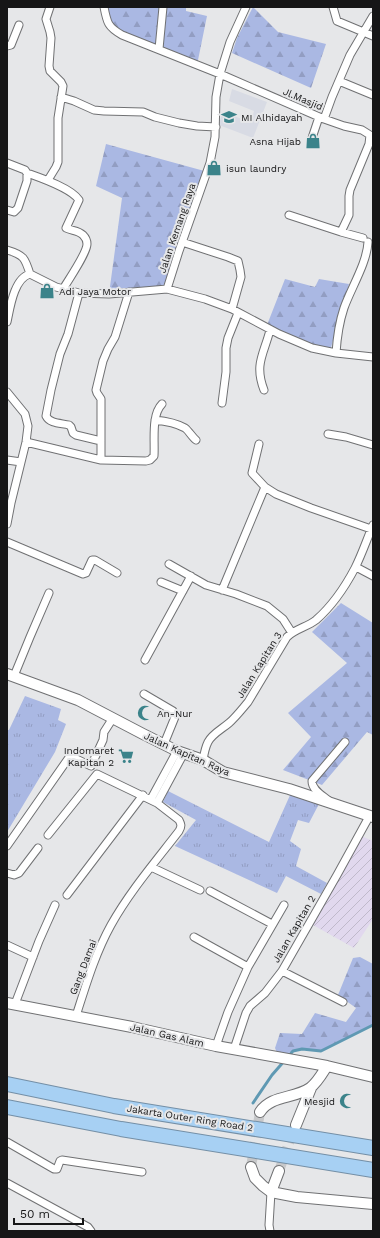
<svg xmlns="http://www.w3.org/2000/svg" width="380" height="1238" viewBox="0 0 380 1238" font-family="'Work Sans',sans-serif">
<style>
.industrial{fill:url(#industrial-furrows)}
.built{fill:#d8dbe4}
.grass{fill:url(#grass-tufts)}
.forest{fill:url(#forest-firs)}
.lines{fill:none;stroke-linecap:round;stroke-linejoin:round}
.stream{stroke:#5f99b3;stroke-width:3}
.secondary-tunnel{stroke:#c7c8ca;stroke-width:10;stroke-dasharray:10 5;stroke-linecap:butt}
.street-casing{stroke:#707173;stroke-width:9}
.secondary-casing{stroke:#707173;stroke-width:12}
.highway-casing{stroke:#748fa6;stroke-width:16}
.street{stroke:#fff;stroke-width:7}
.secondary{stroke:#fff;stroke-width:10}
.highway{stroke:#a7d0f3;stroke-width:14}
.labels{text-anchor:middle;dominant-baseline:central;stroke-width:4;stroke-linejoin:round;paint-order:stroke}
.street-label{font-size:10px;fill:#161617;stroke:#e6e7e9}
.poi-label{font-size:10px;fill:#161617;stroke:#e6e7e9;text-anchor:start}
</style>
<defs>
<pattern id="industrial-furrows" width="10" height="10" patternUnits="userSpaceOnUse"><rect width="10" height="10" fill="#e1d8ee"/><path d="M-1 1l2-2M0 10L10 0M9 11l2-2" fill="none" stroke="#c0b9cb"/></pattern>
<pattern id="grass-tufts" width="24" height="20" patternUnits="userSpaceOnUse"><rect width="24" height="20" fill="#aab8e3"/><path d="M3 7l-1-3M5 7V3M7 7l1-3M15 17l-1-3M17 17v-4M19 17l1-3" fill="none" stroke="#929dc2"/></pattern>
<pattern id="forest-firs" width="22" height="20" patternUnits="userSpaceOnUse"><rect width="22" height="20" fill="#aab8e3"/><path d="M5 1l3.5 6h-7zM16 11l3.5 6h-7z" fill="#929dc2"/></pattern>
</defs>
<rect width="100%" height="100%" fill="#e6e7e9"/>
<path class="industrial" d="M361,836L373,841V919L354,948L313,925Z"/>
<path class="built" d="M232,89L267,102L253,138L219,125L222,112L251,122L254,111L229,101Z"/>
<path class="grass" d="M25,696L61,709L58,720L66,724L55,752L7,832V730H9Z
M168,791L269,842L291,793L320,802L309,823L298,820L290,841L301,849L296,866L327,883L321,894L286,876L277,893L175,846L196,820L163,802Z"/>
<path class="forest" d="M104,7H186V11L207,16L197,65L115,31Z
M253,7L278,32L326,44L311,88L232,53L237,38Z
M106,144L208,172L167,289L109,294L122,198L96,186Z
M285,279L315,287L319,279L349,284L330,351L267,325Z
M341,603L373,623V735L367,732L322,785L283,770L311,737L288,713L347,663L312,632Z
M360,957L373,964V1025L321,1051L302,1049L293,1051L279,1057L275,1048L280,1033L302,1034L315,1013L346,1022L356,1008L338,995L353,958Z"/>
<g class="lines">
<path class="stream" d="M253,1103L272,1075L293,1051L302,1049L321,1051L373,1025"/>
<path class="secondary-tunnel" d="M251,1167L260,1112
M279,1171L294,1129"/>
<g class="street-casing">
<path id="street" d="M104,7C107,23 108,27 122,35L220,74L324,119L344,126L362,130L370,135L369,144L350,190L349,196V215L341,232
M333,7L337,21L373,36
M7,46L11,45L19,25
M159,49L163,7
M339,81L373,95
M61,97L74,101L94,110L104,111L143,112L155,117L179,123L197,126L216,127
M324,119L332,97L350,55L373,16
M312,138L319,117
M7,163L25,170L27,173V181L18,208L14,212L7,210
M27,173C41,178 71,188 79,200L66,228C72,231 78,230 83,235C85,237 87,240 87,244C87,253 69,279 63,289
M48,180L56,167L58,162V118L63,86L61,82L50,71L49,66L51,38L50,32L46,19L50,7
M289,215L341,232L363,238
M182,242L228,257L238,261L240,270L241,277L232,309
M7,250C24,255 25,258 30,274
M167,289L179,251L210,163L215,137L216,97L220,74L230,42L246,7
M79,293L68,334L60,354L51,390L46,416C50,424 61,423 69,425L71,427L73,433L76,435L101,441
M7,322C10,308 14,278 30,274L56,287L79,293L109,294L167,289L205,299L232,309L279,334L312,348L336,353L373,357
M336,353C337,338 339,323 344,308C351,288 367,263 368,242
M264,390C254,364 264,354 270,330
M7,392L25,414L28,426L26,442L11,503L7,524
M222,403L226,372V348L228,338L238,313
M155,420C165,421 176,423 185,428C189,431 192,437 196,440
M328,434L346,437L373,445
M26,442L101,460L146,461L150,460L154,456C155,441 151,415 162,404
M259,444L252,473L265,487L276,494L311,508L371,529
M7,460L21,462
M101,460V399L97,393L96,390L103,361L108,349L115,337L129,292
M7,542L83,574L86,573L92,560H95L117,573
M169,564L206,585L236,594L267,606L283,619L292,633
M356,567L373,576
M161,582L183,591
M222,590L265,487
M145,660L191,576
M14,676L30,637L49,593
M144,694L173,711L175,714V717L164,744
M203,760C204,754 205,748 208,742C212,734 222,729 229,723C236,717 242,709 248,702L287,637C295,629 307,627 316,620C332,606 345,587 355,568C362,554 367,539 373,525
M151,799L177,751
M328,800C322,795 312,790 312,781L345,742
M157,803L184,753
M48,835L97,774L157,803L179,820C181,824 182,826 179,831C156,861 130,891 111,925C95,954 86,985 76,1016
M7,846L70,756L91,766L103,740L104,732L113,718
M151,867L200,890
M7,873L14,875L19,873L38,848
M210,891L272,924
M67,895L143,795
M194,937L248,967
M7,945L33,957
M282,971L343,1002
M15,1004L39,941L55,905
M216,1046L228,1012L248,967L284,905
M234,1049L246,1013L250,1006L265,993L282,971L337,875L370,815
M7,1142L54,1169H57L60,1161L62,1160L142,1172
M7,1183L88,1227L91,1231
M270,1231L269,1225L271,1192"/>
</g>
<g class="secondary-casing">
<path id="secondary" d="M7,674L78,700L143,734L177,751L203,760L223,772L289,789L373,817
M7,1003L132,1027L216,1046L327,1066L373,1077
M260,1112C271,1095 294,1099 310,1088C317,1083 322,1074 327,1066
M296,1125L311,1088
M251,1167L255,1178L263,1186L271,1192L297,1197L373,1204
M271,1192L279,1171"/>
</g>
<g class="highway-casing">
<path id="highway" d="M7,1084L114,1106L373,1148
M7,1107L121,1129L373,1170"/>
</g>
<use href="#street" class="street"/>
<use href="#secondary" class="secondary"/>
<use href="#highway" class="highway"/>
</g>
<defs>
<g id="school-bare" transform="scale(1.2)"><path d="M0-5L7-2L0 1L-7-2ZM-4 1L0 2.5L4 1V4Q0 6-4 4Z" fill="#3b838a" stroke="#e6e7e9" stroke-width="2.5" paint-order="stroke"/></g>
<g id="shop-bare" transform="scale(1.2)"><path d="M-5-2.5h2.3a2.7 3.5 0 0 1 5.4 0H5L5.5 6h-11ZM-1.5-2.5h3a1.5 2.3 0 0 0-3 0Z" fill="#3b838a" stroke="#e6e7e9" stroke-width="2.5" paint-order="stroke"/></g>
<g id="mosque-bare" transform="scale(1.2)"><path d="M3.5-4.9A6 6 0 1 0 3.5 4.9A5 5 0 1 1 3.5-4.9Z" fill="#3b838a" stroke="#e6e7e9" stroke-width="2.5" paint-order="stroke"/></g>
<g id="supermarket-bare" transform="scale(1.2)"><path d="M-6-5.5h2.5l.6 2H6L4.5 2H-2.5L-4.4-4H-6ZM-1.5 3.2a1.3 1.3 0 1 0 .1 0ZM3 3.2a1.3 1.3 0 1 0 .1 0Z" fill="#3b838a" stroke="#e6e7e9" stroke-width="2.5" paint-order="stroke"/></g>
</defs>
<g fill-rule="evenodd">
<use href="#school-bare" x="229" y="117"/>
<use href="#shop-bare" x="313" y="141"/>
<use href="#shop-bare" x="214" y="168"/>
<use href="#shop-bare" x="47" y="291"/>
<use href="#mosque-bare" x="145" y="713"/>
<use href="#supermarket-bare" x="126" y="756"/>
<use href="#mosque-bare" x="347" y="1101"/>
</g>
<g class="labels">
<g class="street-label">
<text transform="translate(303 99) rotate(23)">Jl.Masjid</text>
<text transform="translate(177 228) rotate(-71)">Jalan Kemang Raya</text>
<text transform="translate(259 665) rotate(-58)">Jalan Kapitan 3</text>
<text transform="translate(187 754) rotate(24)">Jalan Kapitan Raya</text>
<text transform="translate(294 929) rotate(-60)">Jalan Kapitan 2</text>
<text transform="translate(83 967) rotate(-69)">Gang Damai</text>
<text transform="translate(167 1035) rotate(13)">Jalan Gas Alam</text>
<text transform="translate(190 1118) rotate(9)">Jakarta Outer Ring Road 2</text>
</g>
<g class="poi-label">
<text x="241" y="117">MI Alhidayah</text>
<text x="301" y="141" text-anchor="end">Asna Hijab</text>
<text x="226" y="168">isun laundry</text>
<text x="59" y="291">Adi Jaya Motor</text>
<text x="157" y="713">An-Nur</text>
<text x="114" y="750" text-anchor="end">Indomaret<tspan x="114" dy="12">Kapitan 2</tspan></text>
<text x="335" y="1101" text-anchor="end">Mesjid</text>
</g>
</g>
<rect width="380" height="1238" fill="none" stroke="#161617" stroke-width="16"/>
<path d="M14 1218v6h69v-6" fill="none" stroke="#161617" stroke-width="2"/>
<text x="20" y="1218" font-size="12" fill="#161617" stroke="#e6e7e9" stroke-width="3" paint-order="stroke">50 m</text>
</svg>
